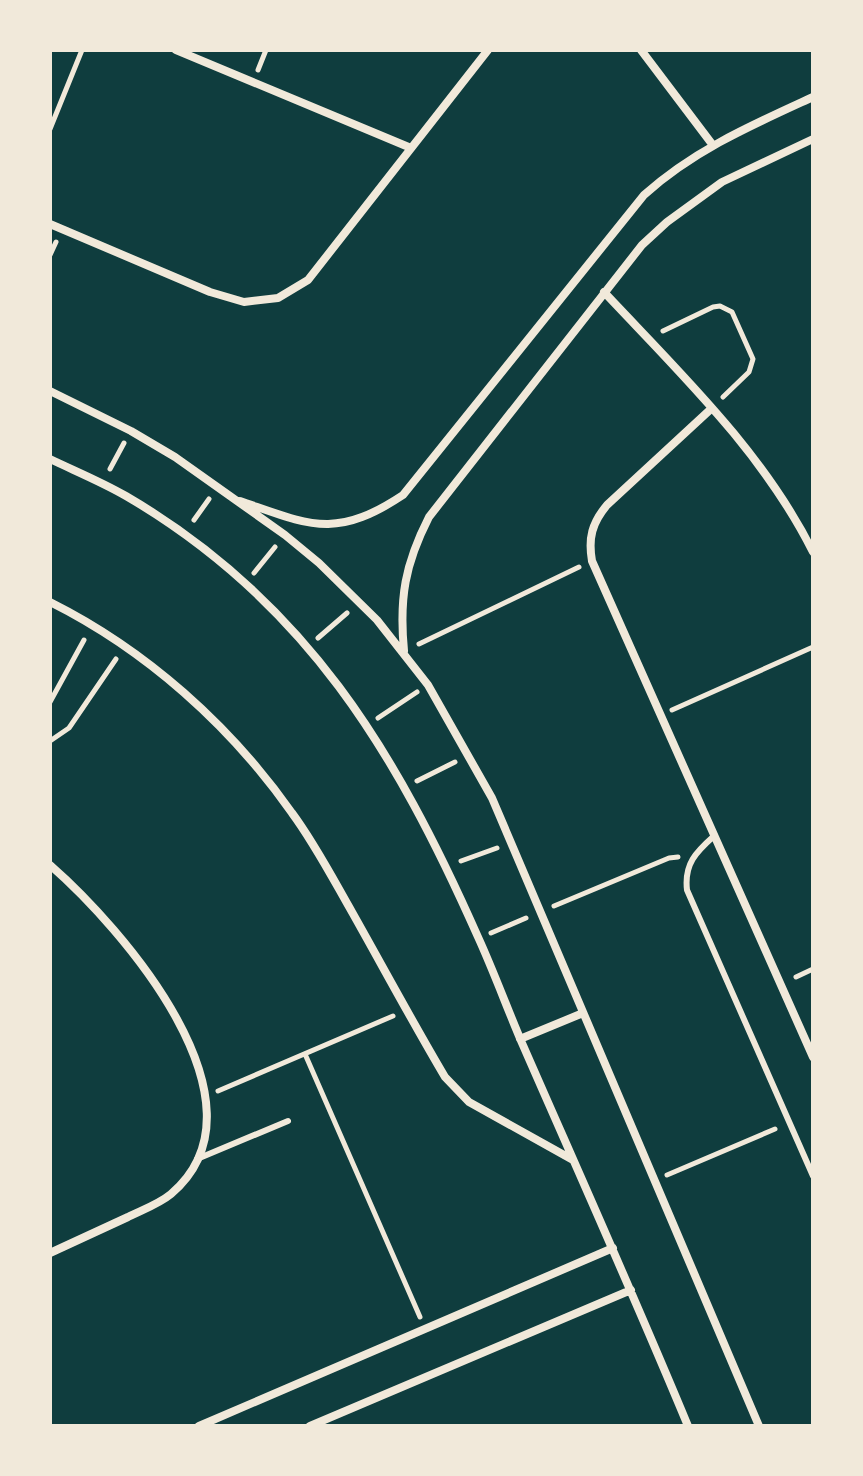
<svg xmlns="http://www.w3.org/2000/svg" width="863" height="1476" viewBox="0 0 863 1476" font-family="'Golos Text',sans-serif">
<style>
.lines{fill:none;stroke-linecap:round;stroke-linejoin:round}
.path{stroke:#f1e9da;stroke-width:5}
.service{stroke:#f1e9da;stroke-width:6}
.minor{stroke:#f1e9da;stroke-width:8}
</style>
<rect width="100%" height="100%" fill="#0f3d3e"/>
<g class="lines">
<path class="path" d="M258,70L266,50
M50,129L82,50
M50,255L56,242
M663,331L713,307L720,306L732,312L753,359L749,372L723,397
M110,469L124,443
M194,520L209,499
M254,573L275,547
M318,638L347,613
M419,644L579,567
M50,702L84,640
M672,710L813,647
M378,718L417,692
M50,741L69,728L116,659
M417,781L455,762
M461,861L497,848
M554,906L669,858L678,857
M491,933L526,918
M796,977L813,969
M305,1054L420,1317
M218,1091L393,1016
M667,1175L775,1129"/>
<path class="service" d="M714,836C696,852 684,864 687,890L813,1176
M197,1159L288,1121"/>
<path class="minor" d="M176,50L411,148
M641,50L712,144
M50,224L210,292L244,302L278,298L308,280L488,50
M604,292C680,373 763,452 813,552
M50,391L131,431L175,457L285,535L319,563L377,620L428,685L492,798L759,1426
M712,408L607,505C592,523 588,538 592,561L813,1057
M50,459C75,471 102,482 126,496C306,601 396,752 478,937C494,972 507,1008 522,1043C578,1171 635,1298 688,1426
M240,501C310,525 335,540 403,495L644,195C694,150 752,125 813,97
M50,602C146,650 230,725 292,813C315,844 333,879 352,912C383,967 413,1023 445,1077L469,1102L573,1160
M404,651C399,598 405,564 429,517L642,245L667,222L722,182L813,139
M50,865C121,927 277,1104 171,1194C159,1204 142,1210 128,1217C102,1229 76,1241 50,1253
M520,1039L583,1013
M199,1426L613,1248
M310,1426L631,1290"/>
</g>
<rect width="863" height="1476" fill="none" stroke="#f1e9da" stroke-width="104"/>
</svg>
